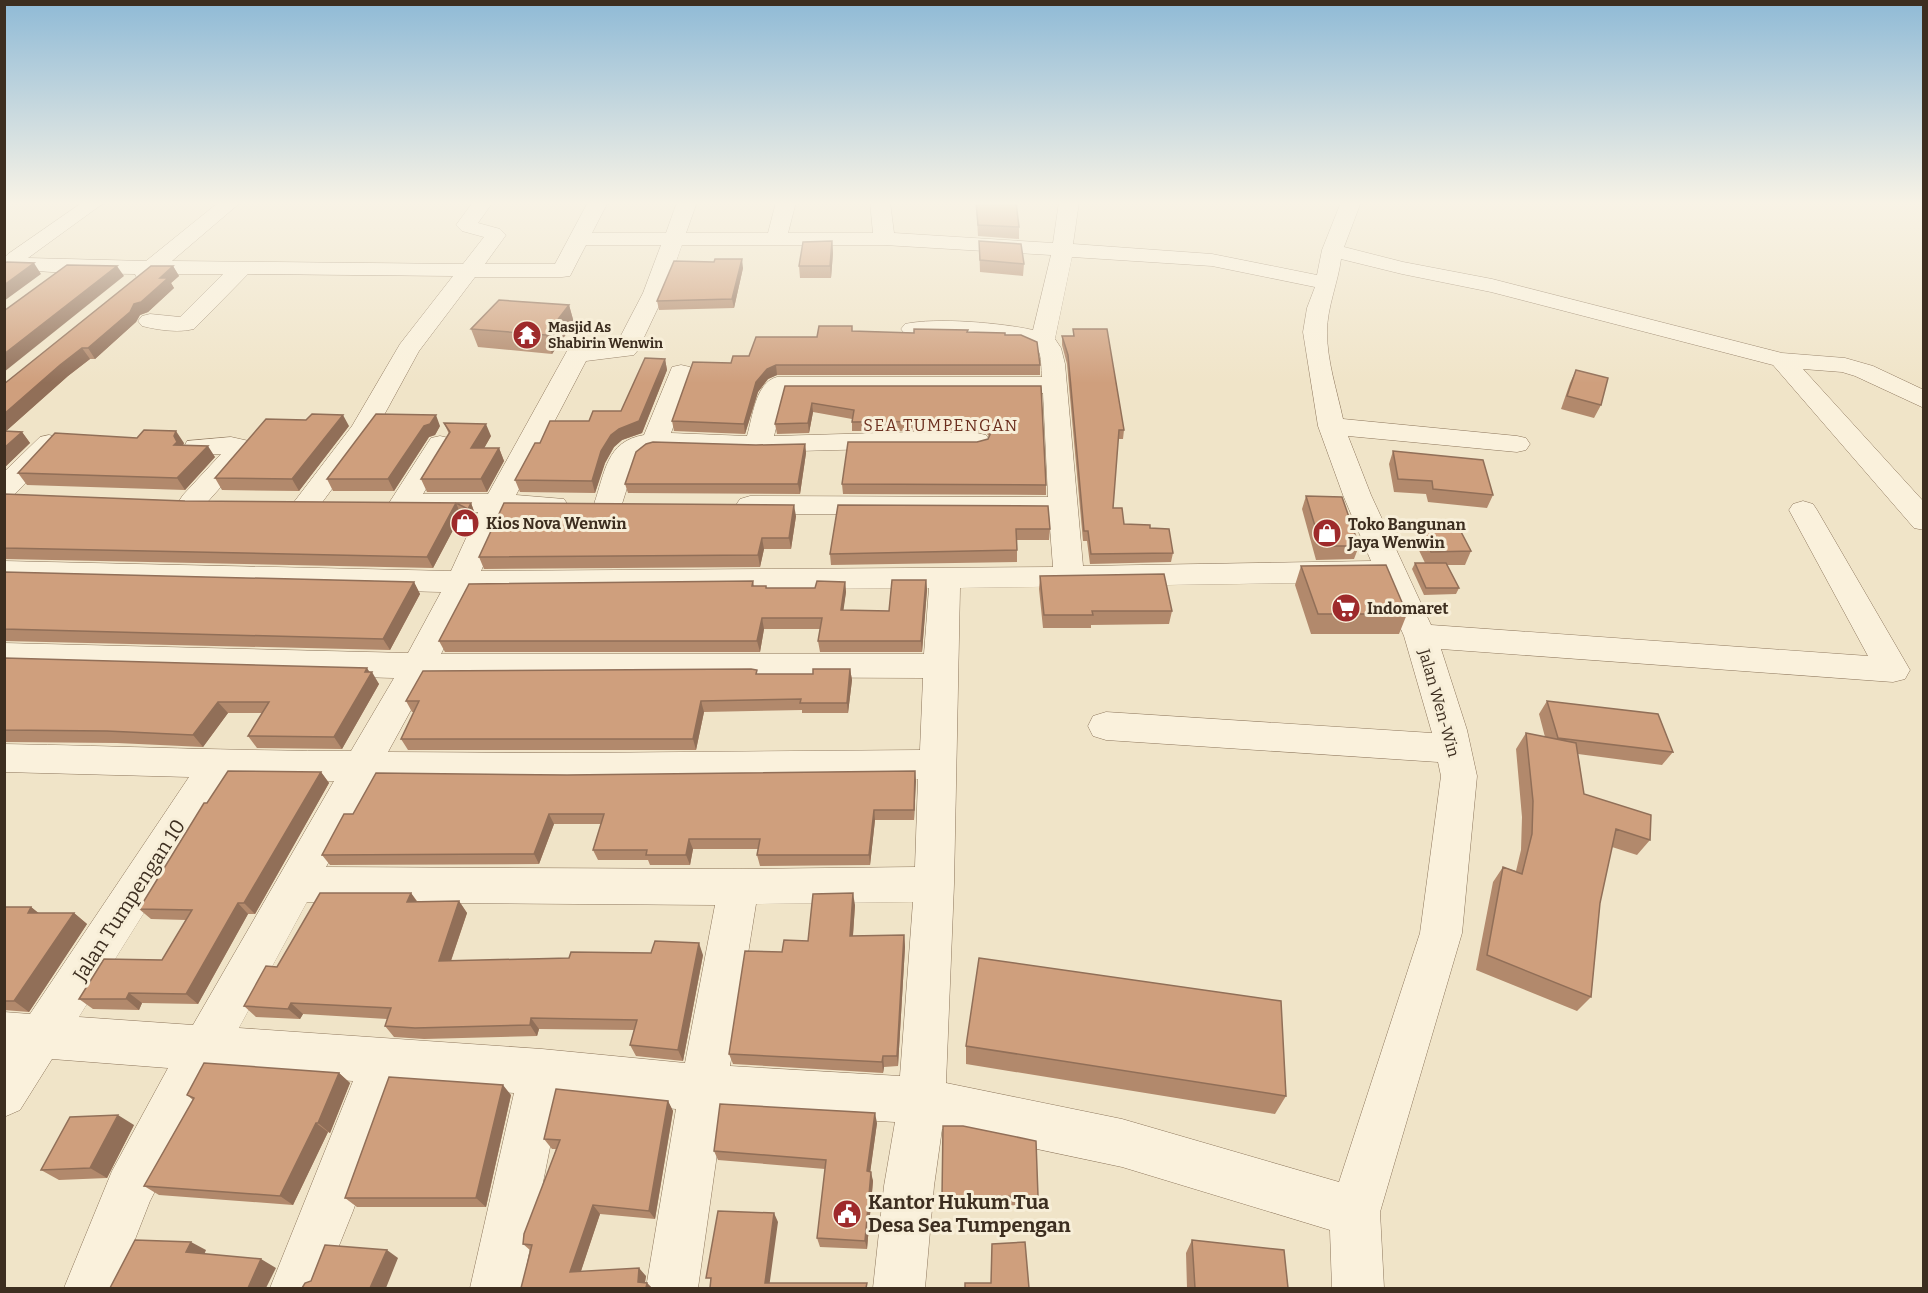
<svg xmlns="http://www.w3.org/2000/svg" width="1928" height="1293" viewBox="0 0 1928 1293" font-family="Bitter,serif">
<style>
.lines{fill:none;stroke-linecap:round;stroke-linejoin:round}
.minor-casing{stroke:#8d765c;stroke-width:1}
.minor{fill:#faf1dc;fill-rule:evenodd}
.wall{fill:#b2896c}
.shaded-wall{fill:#916f58}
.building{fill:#cf9f7d;stroke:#916f58;stroke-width:1.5}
.labels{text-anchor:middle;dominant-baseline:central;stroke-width:6;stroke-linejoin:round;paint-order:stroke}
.far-poi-label{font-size:14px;font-weight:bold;fill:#3d2e20;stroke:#f7eed8;text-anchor:start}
.far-quarter-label{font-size:16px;letter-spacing:1.5px;fill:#6b2e1e;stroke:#f7eed8}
.poi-label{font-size:16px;font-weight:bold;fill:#3d2e20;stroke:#f7eed8;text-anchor:start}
.street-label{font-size:16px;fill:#3d2e20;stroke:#f7eed8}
.near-street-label{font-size:20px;fill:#3d2e20;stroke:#f7eed8}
.near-poi-label{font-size:20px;font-weight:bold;fill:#3d2e20;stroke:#f7eed8;text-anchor:start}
</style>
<rect width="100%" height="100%" fill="#f0e4c8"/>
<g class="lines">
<g class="minor-casing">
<path id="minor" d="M83,202H105L28,258L146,261L219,202H241L172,261L463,264L484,237L462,231L456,225L473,202H493L478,223L500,229L506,235L485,264H555L588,202H608L592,233H666L677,202H697L686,233H768L776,202H796L788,233H873L870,202H890L894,233L1053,243L1059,202H1079L1073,244L1212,254L1317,275L1322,250L1341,202H1361L1344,247L1403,262L1492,279L1782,353L1845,358L1873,366L1924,390V408L1855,376L1842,372L1803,369L1924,502V530L1914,528L1773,365L1491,292L1402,274L1341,259C1338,283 1327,307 1327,332C1327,361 1337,391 1343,419L1517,436L1526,438L1530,444L1526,450L1517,452L1348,436L1371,495L1431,625L1868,656L1789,510L1793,504L1803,501L1813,504L1817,510L1910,670L1905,679L1893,682L1441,649L1467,730L1477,776L1462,933L1380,1212L1384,1288H1332L1330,1230L1122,1167L942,1129L934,1186L925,1288H873L884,1186L895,1122L723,1112L698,1288H646L676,1109L560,1097L522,1288H470L514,1093L398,1085L353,1211L322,1288H270L353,1081L216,1071L150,1201L116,1288H64L112,1171L168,1068L52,1059L20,1110L4,1117V1012L30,1014L189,777L4,772V744C120,746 235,751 351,751L394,678L4,667V643L408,653L441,592L4,581V561L451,571L478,512H403L393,509L389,503L427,444L431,438L440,436L449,438L453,444L423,494H488L567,351L584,345L617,343L643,293L661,245H586L570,276L562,277H475L419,351L377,428L318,508L308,511L298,508L294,502L352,426L400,344L453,276L248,274L194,329C178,333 158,330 142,326L138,321L142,316L150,314L180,317L223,274H157L145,279L137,278L135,274L68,273L4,269V258L8,254ZM682,245H884L1051,255L1033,330C1003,323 935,317 905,324L901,329L905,334L913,336C933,336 1029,335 1038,350C1042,357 1041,369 1042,377H777C755,383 753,416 747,436L671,433L693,372L690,367L681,365L672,367L644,435C606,441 605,473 594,504L598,510L608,513L618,510L622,504L637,456L644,451L655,449L758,452L913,448L977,449L986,447L990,441L986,435L977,433L913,432L774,436L785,393H1043L1048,497L750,496L740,499L736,505L740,511L750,514L1049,515L1053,567L481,571L507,512L554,514L564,511L568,505L564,499L516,495L586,361L634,355L638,350L665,293ZM1072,257L1212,266L1315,287L1307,308L1303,332L1318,426L1343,495L1371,561L1083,566L1065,364L1061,348L1055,339ZM1380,582L1404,636L1432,733L1106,712L1093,716L1088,726L1093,736L1106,740L1438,762L1441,776L1420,933L1339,1182L1122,1119L946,1083L954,884L960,588ZM929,588L924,654H441L472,592ZM683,677L923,678L920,750L572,753L388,752L428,679L493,680ZM918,779L915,867L739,869L326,867L373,781L572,783ZM227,780L334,781L193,1025L79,1017ZM307,902L715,905L685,1063L542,1049L239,1028ZM913,902L900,1076L730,1066L756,904Z
M49,435L58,437L62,443L58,449L14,495L4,498V472L40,437Z
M231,437L249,441L252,447L251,453L203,507L193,510L183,507L179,501L183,495L221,454L197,455L187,453L184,447L187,441Z"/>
</g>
<use href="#minor" class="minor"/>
</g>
<path class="wall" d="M736,202H767L766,203L736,204Z
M976,202L1019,227V239L978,236Z
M832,241L833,253L831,278H800L799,266Z
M979,241L1024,264L1023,276L980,272Z
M173,266L179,276L171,283L174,288L148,312L140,315L136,322L95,359H90L68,376L6,431L22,432L30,443L4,468V384Z
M743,268L734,308L659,310L657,301Z
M569,305L574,323L552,354L478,347L471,329Z
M1073,329L1124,430L1123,439H1118L1113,508L1124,524L1150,528L1173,553L1171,562L1090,564L1087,541H1083L1067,364L1062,345V336H1073Z
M852,331L914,333L968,332L1005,335L1040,365V375H777L768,379L758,392L745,434L674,431L672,421L731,363L749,356L817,337Z
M665,359L667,370L642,433L622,440L614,447L605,463L595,493L520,492L515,480L540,443L621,411Z
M1576,370L1601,405L1594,418L1561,409L1570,383Z
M785,386H1041L1046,485V495L843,494L842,484L988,439L989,436L986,433L977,431H852V419L813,412L809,433L777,434L775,424Z
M444,423L491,436L484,448H499L504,461L487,492H427L421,479L449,434Z
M349,426L299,491L222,490L215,478Z
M440,426L435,435L429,437L394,491H333L327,479Z
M184,443L183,445L215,457L185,490L27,485L18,473Z
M805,444L806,453L800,494L628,493L625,484L756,445Z
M1393,451L1493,495L1487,508L1428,502L1426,494L1394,492L1389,464Z
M4,494L185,501L471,503L475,514L473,520L461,515L433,568L4,559Z
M1306,496L1359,546L1354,559L1316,560L1302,509Z
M838,505L1050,529L1049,540H1017V562L831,565L830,554Z
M796,516L791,549H764L760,567L484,569L479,557Z
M1420,528L1471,551L1465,565H1447L1459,588L1456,594L1424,595L1412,569L1415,563H1425L1415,542Z
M1301,566L1407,614L1399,634H1311L1295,585Z
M4,572L414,582L420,594L390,650L4,641Z
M1040,576L1172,611L1169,624L1091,625V628H1043L1039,589Z
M926,580L927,590L922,652H820L818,641L820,629H764L760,652H445L439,641L753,581L754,586H766L767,588H815L845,582L846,592L843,610L889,611Z
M4,658L369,672L379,684L342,749L257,748L248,736L262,713H228L203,747L117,743L4,742Z
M850,669L852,680L848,713H802V710L704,712L696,750H408L401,739L414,712H412L406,701L758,674H813Z
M1547,701L1673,752L1662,765L1578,754L1584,794L1650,840L1637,855L1612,847L1600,903L1591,997L1577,1011L1476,970L1493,882L1503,867L1516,871L1521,850L1522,817L1516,749L1526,733L1545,737L1539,714Z
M915,771L914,820H875L870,865L760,866L757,855L758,849H693L690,865H650L648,860H598L593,850L601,824H554L539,864L330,865L322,855L353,814L567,775Z
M321,772L329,783L255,914H248L198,1004L142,1003L139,1010L93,1009L79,999L162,960L186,920L151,919L139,909L207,803Z
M411,893L417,901H459L467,913L451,961L703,955L683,1061L636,1056L630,1045L634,1030L539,1029L537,1036L424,1039L394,1037L385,1026L387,1019L303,1014L300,1019L256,1017L244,1006L277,967Z
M855,905L853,936L904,935L905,947L898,1066L884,1067L883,1073L733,1064L729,1054L808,941Z
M4,907H31L38,913H74L87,924L29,1012L4,1010Z
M966,1046L1286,1096L1275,1114L966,1064Z
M339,1073L350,1083L330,1133L328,1132L293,1205L159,1195L144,1186L193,1100L187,1095Z
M511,1095L486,1207H357L345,1198Z
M668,1101L673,1111L655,1219L600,1214L581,1271L646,1276L645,1282L647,1283L652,1288H521L531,1251L523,1244L556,1149H552L544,1139Z
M877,1123L870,1172L873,1181L867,1249L820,1247L817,1238L825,1169L718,1160L714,1151Z
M134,1125L107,1178L59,1180L41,1170Z
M1038,1196L1037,1205L943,1206L942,1197Z
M1192,1240L1288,1288H1187L1186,1253Z"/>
<path class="shaded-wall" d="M832,241L833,253L831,278L830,266Z
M742,259L743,268L734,308L732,299Z
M34,263L41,274L4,301V285Z
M117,266L124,276L4,372V354Z
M173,266L179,276L171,283L174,288L148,312L140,315L136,322L95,359L88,348L160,278Z
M569,305L574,323L552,354L546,335Z
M82,348L90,359L68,376L4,433V414L60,365Z
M665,359L667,370L642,433L622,440L614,447L605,463L595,493L592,481L601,451L611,435L619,429Z
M776,365L777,375L768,379L758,392L745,434L744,424L756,382L767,369Z
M812,403L813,412L809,433L808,423Z
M343,415L349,426L299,491L292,479Z
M436,415L440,426L435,435L429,437L394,491L388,479L424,426Z
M486,424L491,436L477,461L471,448Z
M176,431L184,443L182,448L174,445V436Z
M22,432L30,443L4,468V448Z
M805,444L806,453L800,494L798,484Z
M208,446L215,457L185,490L177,478Z
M499,448L504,461L487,492L481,479Z
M456,503L461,515L433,568L427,557Z
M471,503L475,514L473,520L468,509Z
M794,505L796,516L791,549L789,538Z
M762,538L764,549L760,567L758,555Z
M926,580L927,590L922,652L921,641Z
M414,582L420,594L390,650L383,639Z
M845,582L846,592L842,621L841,610Z
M762,618L764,629L760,652L757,641Z
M367,668L371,674L372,672L379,684L342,749L334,737Z
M850,669L852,680L848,713L847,703Z
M701,701L704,712L696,750L693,739Z
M218,702L228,713L203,747L193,735Z
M915,771L916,781L914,820V810Z
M321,772L329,783L255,914L244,903Z
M874,810L875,820L870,865L869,855Z
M549,814L554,824L539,864L534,854Z
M689,839L693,849L690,865L686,855Z
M411,893L419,905L407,902Z
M853,893L855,905L852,948L850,936Z
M459,901L467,913L447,972L439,961Z
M238,903L248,914L198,1004L186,994Z
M31,907L45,918L28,913Z
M74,913L87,924L29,1012L14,1001Z
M904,935L905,947L898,1066L897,1056Z
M699,943L703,955L683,1061L678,1050Z
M129,993L142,1003L139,1010L126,999Z
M291,1003L303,1014L300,1019L288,1009Z
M531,1018L539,1029L537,1036L530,1025Z
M883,1056L884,1067L883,1073L882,1062Z
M339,1073L350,1083L330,1133L318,1123Z
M503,1085L511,1095L486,1207L476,1198Z
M668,1101L673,1111L655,1219L649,1211Z
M875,1113L877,1123L869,1181L867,1171Z
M118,1115L134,1125L107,1178L90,1168Z
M316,1123L328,1132L293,1205L280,1196Z
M871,1172L873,1181L867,1249L865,1241Z
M593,1205L600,1214L578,1280L570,1272Z
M774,1213L778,1222L769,1288L765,1283Z
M191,1242L206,1250L202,1260L186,1252Z
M387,1250L398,1258L386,1288H370Z
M261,1259L276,1268L266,1288H248Z
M639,1268L646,1276L644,1288L638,1282Z
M647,1283L652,1288H646Z"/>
<path class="building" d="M976,202H1016L1019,227L978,225Z
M832,241L830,266H799L803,242Z
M979,241L1021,244L1024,264L980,260Z
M715,259H742L732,299L657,301L674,261L714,262Z
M7,262L34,263L4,285V263Z
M67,265L117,266L4,354V311Z
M151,266H173L160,278H168L141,302L134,304L130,312L88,348H82L60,365L4,414V384Z
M499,300L569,305L546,335L471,329Z
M819,326H852V331L914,333V329L968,330L967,332L1005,333V335H1021L1037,342L1040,365H776L767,369L756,382L744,424L672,421L693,362L731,363L733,356H749L756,337H817Z
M1073,329H1107L1124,430H1119L1113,508H1122L1124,524L1150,525V528L1169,529L1173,553L1091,554L1088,531H1084L1068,355L1062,336H1074Z
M645,358L665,359L639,421L619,429L611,435L601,451L592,481L515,480L535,443H540L550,421H589L593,411H621Z
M1576,370L1608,378L1601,405L1567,396Z
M785,386H1041L1046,485L842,484L848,442H977L988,439L992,430L987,423L977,421L852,422L854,410L812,403L808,423L775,424Z
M312,414L343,415L292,479L215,478L266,419L306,420Z
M376,414L436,415L430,424L424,426L388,479H327Z
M444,423L486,424L471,448H499L481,479H421L450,432Z
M144,430L176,431L174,436L177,442L174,445L208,446L177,478L18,473L55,433L137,438Z
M4,431L22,432L4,448Z
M653,442L756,445L805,444L798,484H625L636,452L646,444Z
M1393,451L1483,460L1493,495L1433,489L1432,481L1398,479Z
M4,494L185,501L471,503L468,509L456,503L427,557L4,548Z
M1306,496L1342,497L1359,546H1321Z
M504,503L794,505L789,538H762L758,555L479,557Z
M838,505L1048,506L1050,529H1016L1017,550L830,554Z
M1420,528H1459L1471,551L1431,552Z
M1415,563H1446L1459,588H1426Z
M1386,565L1407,614H1318L1301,566Z
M4,572L414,582L383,639L4,629Z
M1164,574L1172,611H1092L1093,615H1044L1040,576Z
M892,580H926L921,641H818L822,618H762L757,641H439L469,584L753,581L752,586H766V588H815L817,581L845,582L841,610L889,611Z
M4,658L367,668L365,672H372L334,737L248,736L269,702H218L193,735L107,731L4,730Z
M751,669L757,670L756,674H813V669H850L847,703H800L801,699L701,701L693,739H401L419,701H406L423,671Z
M1547,701L1658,714L1673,752L1558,738Z
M1526,733L1576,743L1584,794L1651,815L1650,840L1616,829L1600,903L1591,997L1487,955L1503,867L1522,874L1532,834L1533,801Z
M228,771L321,772L244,903H238L186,994L129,993L126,999H79L104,959L162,960L192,910L139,909L204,803H207Z
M915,771L914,810H874L869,855H757L760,839H689L686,855H646L647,850H593L604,814H549L534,854L322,855L344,814H353L376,773L567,775Z
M320,893H411L407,902L459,901L439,961L569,958L571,952L651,953L655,941L699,943L678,1050L630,1045L637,1020L531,1018L530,1025L415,1028L385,1026L391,1008L291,1003L288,1009L244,1006L266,966L277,967Z
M853,893L850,936L904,935L897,1056H883L882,1062L729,1054L745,951L782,952L784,940L808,941L813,894Z
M4,907H31L28,913H74L14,1001H4Z
M979,958L1281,1001L1286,1096L966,1046Z
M204,1063L339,1073L318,1123H316L280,1196L144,1186L194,1098L187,1095Z
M389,1077L503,1085L476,1198H345Z
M556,1089L668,1101L649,1211L593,1205L570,1272L639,1268L638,1282L647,1283L646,1288H521L532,1245L523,1244L524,1234L560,1140L544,1139Z
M720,1104L875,1113L867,1171L871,1172L865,1241L817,1238L826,1160L714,1151Z
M118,1115L90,1168L41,1170L70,1117Z
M943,1126H963L1036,1141L1038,1196L942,1197Z
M718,1211L774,1213L765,1283H867L866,1288H710L711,1278H706Z
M135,1240L191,1242L186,1252L261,1259L248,1288H110Z
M1192,1240L1284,1250L1288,1288H1195Z
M1025,1242L1029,1288H965V1283H991L992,1244Z
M325,1245L387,1250L370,1288H302L305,1283L311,1281Z"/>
<linearGradient id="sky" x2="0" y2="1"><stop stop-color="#8fbad6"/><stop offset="0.53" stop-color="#f8f3e6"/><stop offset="1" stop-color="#f8f3e6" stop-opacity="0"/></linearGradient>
<rect width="1928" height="383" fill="url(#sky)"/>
<defs>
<g id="temple-disc" transform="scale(1.5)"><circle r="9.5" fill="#9e2a2b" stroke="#f7eed8"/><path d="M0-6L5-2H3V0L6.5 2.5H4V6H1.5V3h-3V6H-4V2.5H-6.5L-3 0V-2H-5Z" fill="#fff"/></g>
<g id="shop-disc" transform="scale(1.5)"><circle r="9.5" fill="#9e2a2b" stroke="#f7eed8"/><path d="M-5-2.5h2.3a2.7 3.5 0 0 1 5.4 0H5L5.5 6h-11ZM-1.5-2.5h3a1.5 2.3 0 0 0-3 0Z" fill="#fff"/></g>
<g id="supermarket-disc" transform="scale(1.5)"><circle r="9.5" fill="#9e2a2b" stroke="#f7eed8"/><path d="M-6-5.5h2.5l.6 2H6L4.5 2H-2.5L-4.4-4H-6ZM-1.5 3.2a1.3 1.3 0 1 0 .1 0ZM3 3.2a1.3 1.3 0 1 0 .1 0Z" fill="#fff"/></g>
<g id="civic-disc" transform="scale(1.5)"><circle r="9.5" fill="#9e2a2b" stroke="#f7eed8"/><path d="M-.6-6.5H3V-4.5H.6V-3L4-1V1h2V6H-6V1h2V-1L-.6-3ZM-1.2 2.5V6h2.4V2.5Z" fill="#fff"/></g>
</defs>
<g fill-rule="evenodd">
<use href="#temple-disc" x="527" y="335"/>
<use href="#shop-disc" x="465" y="523"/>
<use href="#shop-disc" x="1327" y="533"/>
<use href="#supermarket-disc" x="1346" y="608"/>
<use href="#civic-disc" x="847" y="1214"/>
</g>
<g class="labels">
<g class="far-poi-label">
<text x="548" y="327">Masjid As<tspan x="548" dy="16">Shabirin Wenwin</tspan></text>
</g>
<g class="far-quarter-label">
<text x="941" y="425">SEA TUMPENGAN</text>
</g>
<g class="poi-label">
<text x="486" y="523">Kios Nova Wenwin</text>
<text x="1348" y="524">Toko Bangunan<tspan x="1348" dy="18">Jaya Wenwin</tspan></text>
<text x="1367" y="608">Indomaret</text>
</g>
<g class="street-label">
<text transform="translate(1439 703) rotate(74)">Jalan Wen-Win</text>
</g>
<g class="near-street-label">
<text transform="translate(129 900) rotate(-57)">Jalan Tumpengan 10</text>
</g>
<g class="near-poi-label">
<text x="868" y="1202">Kantor Hukum Tua<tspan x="868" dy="23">Desa Sea Tumpengan</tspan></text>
</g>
</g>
<rect width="1928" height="1293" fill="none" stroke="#3d2e20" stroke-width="12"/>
</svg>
